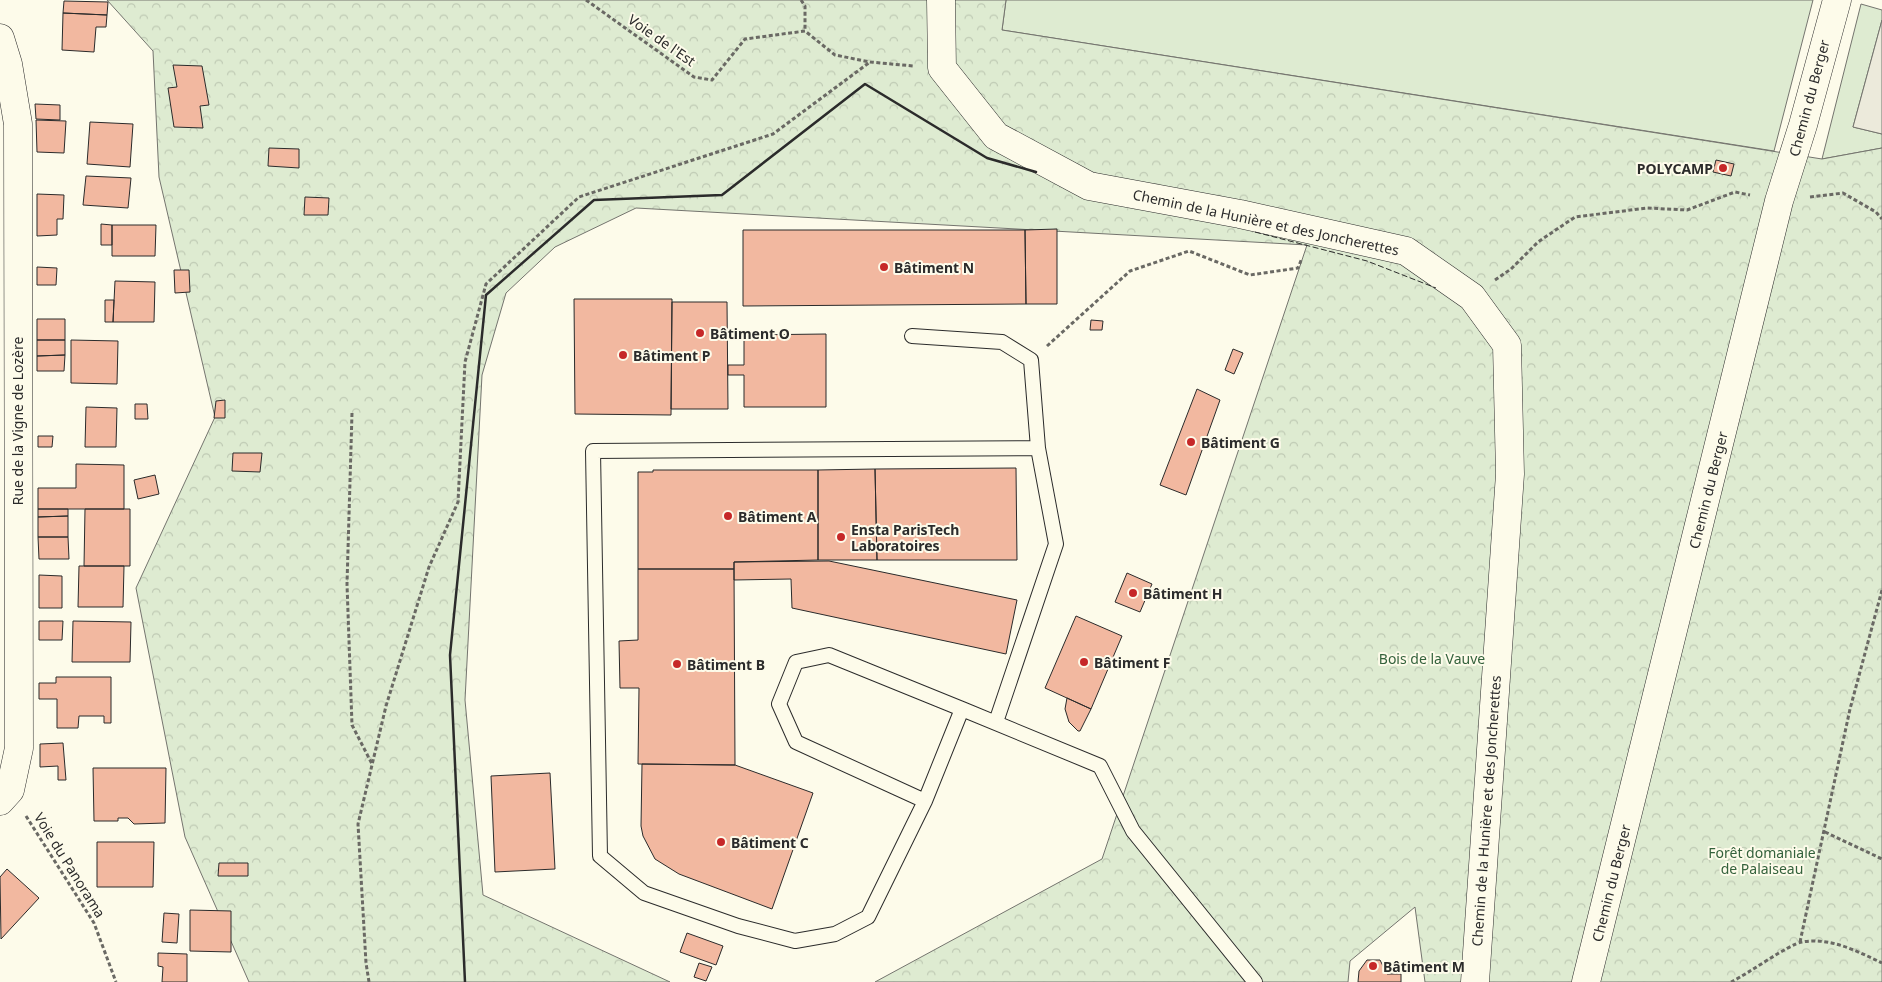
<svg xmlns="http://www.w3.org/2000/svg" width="1882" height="982" viewBox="0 0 1882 982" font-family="'Noto Sans',sans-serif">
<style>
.grass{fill:#deebd1;stroke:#74746e}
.forest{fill:url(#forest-crowns);stroke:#74746e}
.parking{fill:#eceadb;stroke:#74746e}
.building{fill:#f2b8a0;stroke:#2b2b2b}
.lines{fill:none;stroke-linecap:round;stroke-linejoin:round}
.service-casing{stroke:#2b2b2b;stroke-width:16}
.minor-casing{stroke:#2b2b2b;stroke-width:29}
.path{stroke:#6a6964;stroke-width:3;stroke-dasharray:4 2.5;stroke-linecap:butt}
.service{stroke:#fdfbea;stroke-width:14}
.minor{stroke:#fdfbea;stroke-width:28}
.fence{stroke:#2b2b2b;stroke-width:1;stroke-dasharray:6 2.5;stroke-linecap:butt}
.wall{stroke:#2b2b2b;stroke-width:2.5}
.poi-dot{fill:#c62828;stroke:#fdfbea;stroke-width:2}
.labels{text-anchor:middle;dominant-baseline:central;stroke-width:4;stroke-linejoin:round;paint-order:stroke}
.street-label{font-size:14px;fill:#2b2b2b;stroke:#fdfbea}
.poi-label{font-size:14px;font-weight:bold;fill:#2b2b2b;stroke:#fdfbea;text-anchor:start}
.park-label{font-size:14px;fill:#34623c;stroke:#fdfbea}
</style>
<defs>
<pattern id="forest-crowns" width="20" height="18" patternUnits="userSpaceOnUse" patternTransform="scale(1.25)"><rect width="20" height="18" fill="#deebd1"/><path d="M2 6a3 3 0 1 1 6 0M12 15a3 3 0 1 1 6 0" fill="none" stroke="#bfcab4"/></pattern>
</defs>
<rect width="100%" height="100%" fill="#fdfbea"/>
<path class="grass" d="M1006,0H1813L1774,151L1002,30Z
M1861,4L1882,10V20L1853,127L1882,134V148L1822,159Z"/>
<path class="forest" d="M107,0H1006L1002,30L1822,159L1882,148V982H1425L1415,907L1350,961L1348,982H875L1102,859L1307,245L636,208L555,247L506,293L482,375L465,700L483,895L670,982H249L185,837L136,588L215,417L159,177L153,51Z"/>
<path class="parking" d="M1882,20V134L1853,127Z"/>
<path class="building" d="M64,1L108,2L107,15L63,13Z
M63,13L107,15L106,27H96L94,52L62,50Z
M173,65L202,66L209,105L200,106L203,128L174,127L168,88L177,87Z
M35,104L60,105V120L36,119Z
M36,120L66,121L64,153L37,152Z
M90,122L133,124L130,167L87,164Z
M269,148L299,149V168L268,166Z
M1716,160L1734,164L1731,176L1713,172Z
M86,176L131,178L128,208L83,205Z
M37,194L64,195L63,219H57V235L37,236Z
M305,197L329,198L328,215H304Z
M101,224L112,225V245H101Z
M112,225H156L155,256H112Z
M1057,229V304H1026L1025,230Z
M743,230H1025L1026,304L743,306Z
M37,267L57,268L56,285H37Z
M174,270H189L190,292L175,293Z
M115,281L155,282L154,322H113Z
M574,299H672L671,415L575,414Z
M105,300H114L113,322H105Z
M672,302H727L728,409H671Z
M37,319H65V340H37Z
M1091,320L1103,321L1102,330H1090Z
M826,334V407H744V375H728V365H744V335Z
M37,340H65V355L37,356Z
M71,340L118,341L117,384L71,383Z
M1233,349L1243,353L1234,374L1225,370Z
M65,355L64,371H37V356Z
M1197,389L1220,400L1186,495L1160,485Z
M225,400V418H214L216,401Z
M135,404H147L148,419H135Z
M86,407L117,408L116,447H85Z
M38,436H53L52,447H38Z
M233,453H262L260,472L232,471Z
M76,464L124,465V509H38V488H76Z
M1016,468L1017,560H877L875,469Z
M875,469L877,560H818V470Z
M653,470H818V560L734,562V569H638V472H653Z
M155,475L159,494L138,499L134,480Z
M38,509H68V516L38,517Z
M85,509H130V566H84Z
M68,516V537H38V517Z
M38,537H68L69,559H39Z
M829,561L1017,600L1006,654L792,608L791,579L734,580V562Z
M79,566H124L123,607H78Z
M638,569H734L735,765L638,764L639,688H620L619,641L638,640Z
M1127,573L1152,584L1140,612L1115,602Z
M39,575L62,576V608H39Z
M1076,616L1122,636L1091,709L1045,688Z
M39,621H63L62,640H39Z
M73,621L131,622L130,662H72Z
M56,677H111V723H104V716H79L78,728H57V699H39V683H56Z
M1067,698L1091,709L1080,731H1078L1069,722L1065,709Z
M63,743L66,780H58V766L40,767V744Z
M642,764L735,765L813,793L772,909L679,874L655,859L643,836L641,826Z
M93,768H166L165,823L134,824L128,818H118V821H94Z
M550,773L555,869L495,872L491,776Z
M97,842H154L153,887H97Z
M219,863H248V876H218Z
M7,869L39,898L1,939L0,877Z
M190,910L231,911V952L190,951Z
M164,913L179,914L177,943L162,942Z
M687,933L723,946L716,965L680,952Z
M158,953L187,954V982H162L163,967L158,966Z
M1367,960H1380L1387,974H1401V982H1358L1359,971Z
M699,963L712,967L706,981L694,977Z"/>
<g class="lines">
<g class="service-casing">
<path id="service" d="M912,336L1002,342L1031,360L1038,448
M996,722L1056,544L1038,448L593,451L600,856L644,893L738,926L795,941L835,934L868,917L925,801L962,709L1100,766L1133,831L1255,982
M925,801L796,742L779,704L796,662L829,655L962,709"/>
</g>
<g class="minor-casing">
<path id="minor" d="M941,0L942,68L996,136L1089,186L1240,214L1406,251L1472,297L1507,345L1510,474L1475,982
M0,38L8,64L18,124L19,748L10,790L0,801
M1586,982L1779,201L1803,125L1837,0"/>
</g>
<path class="path" d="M586,0L694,77L712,80L745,39L805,31L835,55L870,62L913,66
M801,0L805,6V31
M1810,197L1843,193L1876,212L1882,219
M1495,280L1511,269L1538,242L1575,217L1647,208L1687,210L1735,192L1750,195
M1047,346L1130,271L1189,251L1250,275L1298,268L1302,258
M352,413L347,584L352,725L372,764
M26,816L94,923L116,982
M1825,832L1882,859
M1800,942L1850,709L1882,590
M369,982L366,963L358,824L386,706L429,567L458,502L465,362L486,284L579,197L773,134L870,62
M1731,982C1748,974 1789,944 1802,942C1830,937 1857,951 1882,963"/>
<use href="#service" class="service"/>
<use href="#minor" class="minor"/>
<path class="fence" d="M1255,232L1367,261L1436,288"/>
<path class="wall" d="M465,982L450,655L486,295L594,200L722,195L865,84L987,158L1036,172"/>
</g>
<g class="poi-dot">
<circle cx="1723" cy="168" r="5"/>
<circle cx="884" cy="267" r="5"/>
<circle cx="700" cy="333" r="5"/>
<circle cx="623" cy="355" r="5"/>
<circle cx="1191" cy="442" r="5"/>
<circle cx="728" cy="516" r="5"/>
<circle cx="841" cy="537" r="5"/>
<circle cx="1133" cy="593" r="5"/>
<circle cx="1084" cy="662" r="5"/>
<circle cx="677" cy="664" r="5"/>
<circle cx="721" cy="842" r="5"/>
<circle cx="1373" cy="966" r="5"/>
</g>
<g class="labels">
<g class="street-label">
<text transform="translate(662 40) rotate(35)">Voie de l'Est</text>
<text transform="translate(1809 98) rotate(-75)">Chemin du Berger</text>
<text transform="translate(1266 222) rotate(12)">Chemin de la Hunière et des Joncherettes</text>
<text transform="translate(17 421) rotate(-90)">Rue de la Vigne de Lozère</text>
<text transform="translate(1708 490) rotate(-76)">Chemin du Berger</text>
<text transform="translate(1486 811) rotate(-86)">Chemin de la Hunière et des Joncherettes</text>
<text transform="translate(70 865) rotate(58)">Voie du Panorama</text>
<text transform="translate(1611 883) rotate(-76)">Chemin du Berger</text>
</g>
<g class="poi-label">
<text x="1713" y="168" text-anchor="end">POLYCAMP</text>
<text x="894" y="267">Bâtiment N</text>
<text x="710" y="333">Bâtiment O</text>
<text x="633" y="355">Bâtiment P</text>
<text x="1201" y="442">Bâtiment G</text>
<text x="738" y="516">Bâtiment A</text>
<text x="851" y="529">Ensta ParisTech<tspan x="851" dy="16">Laboratoires</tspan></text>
<text x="1143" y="593">Bâtiment H</text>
<text x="1094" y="662">Bâtiment F</text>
<text x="687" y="664">Bâtiment B</text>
<text x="731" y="842">Bâtiment C</text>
<text x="1383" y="966">Bâtiment M</text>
</g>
<g class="park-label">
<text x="1432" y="658">Bois de la Vauve</text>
<text x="1762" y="852">Forêt domaniale<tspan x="1762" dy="16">de Palaiseau</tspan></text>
</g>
</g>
</svg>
